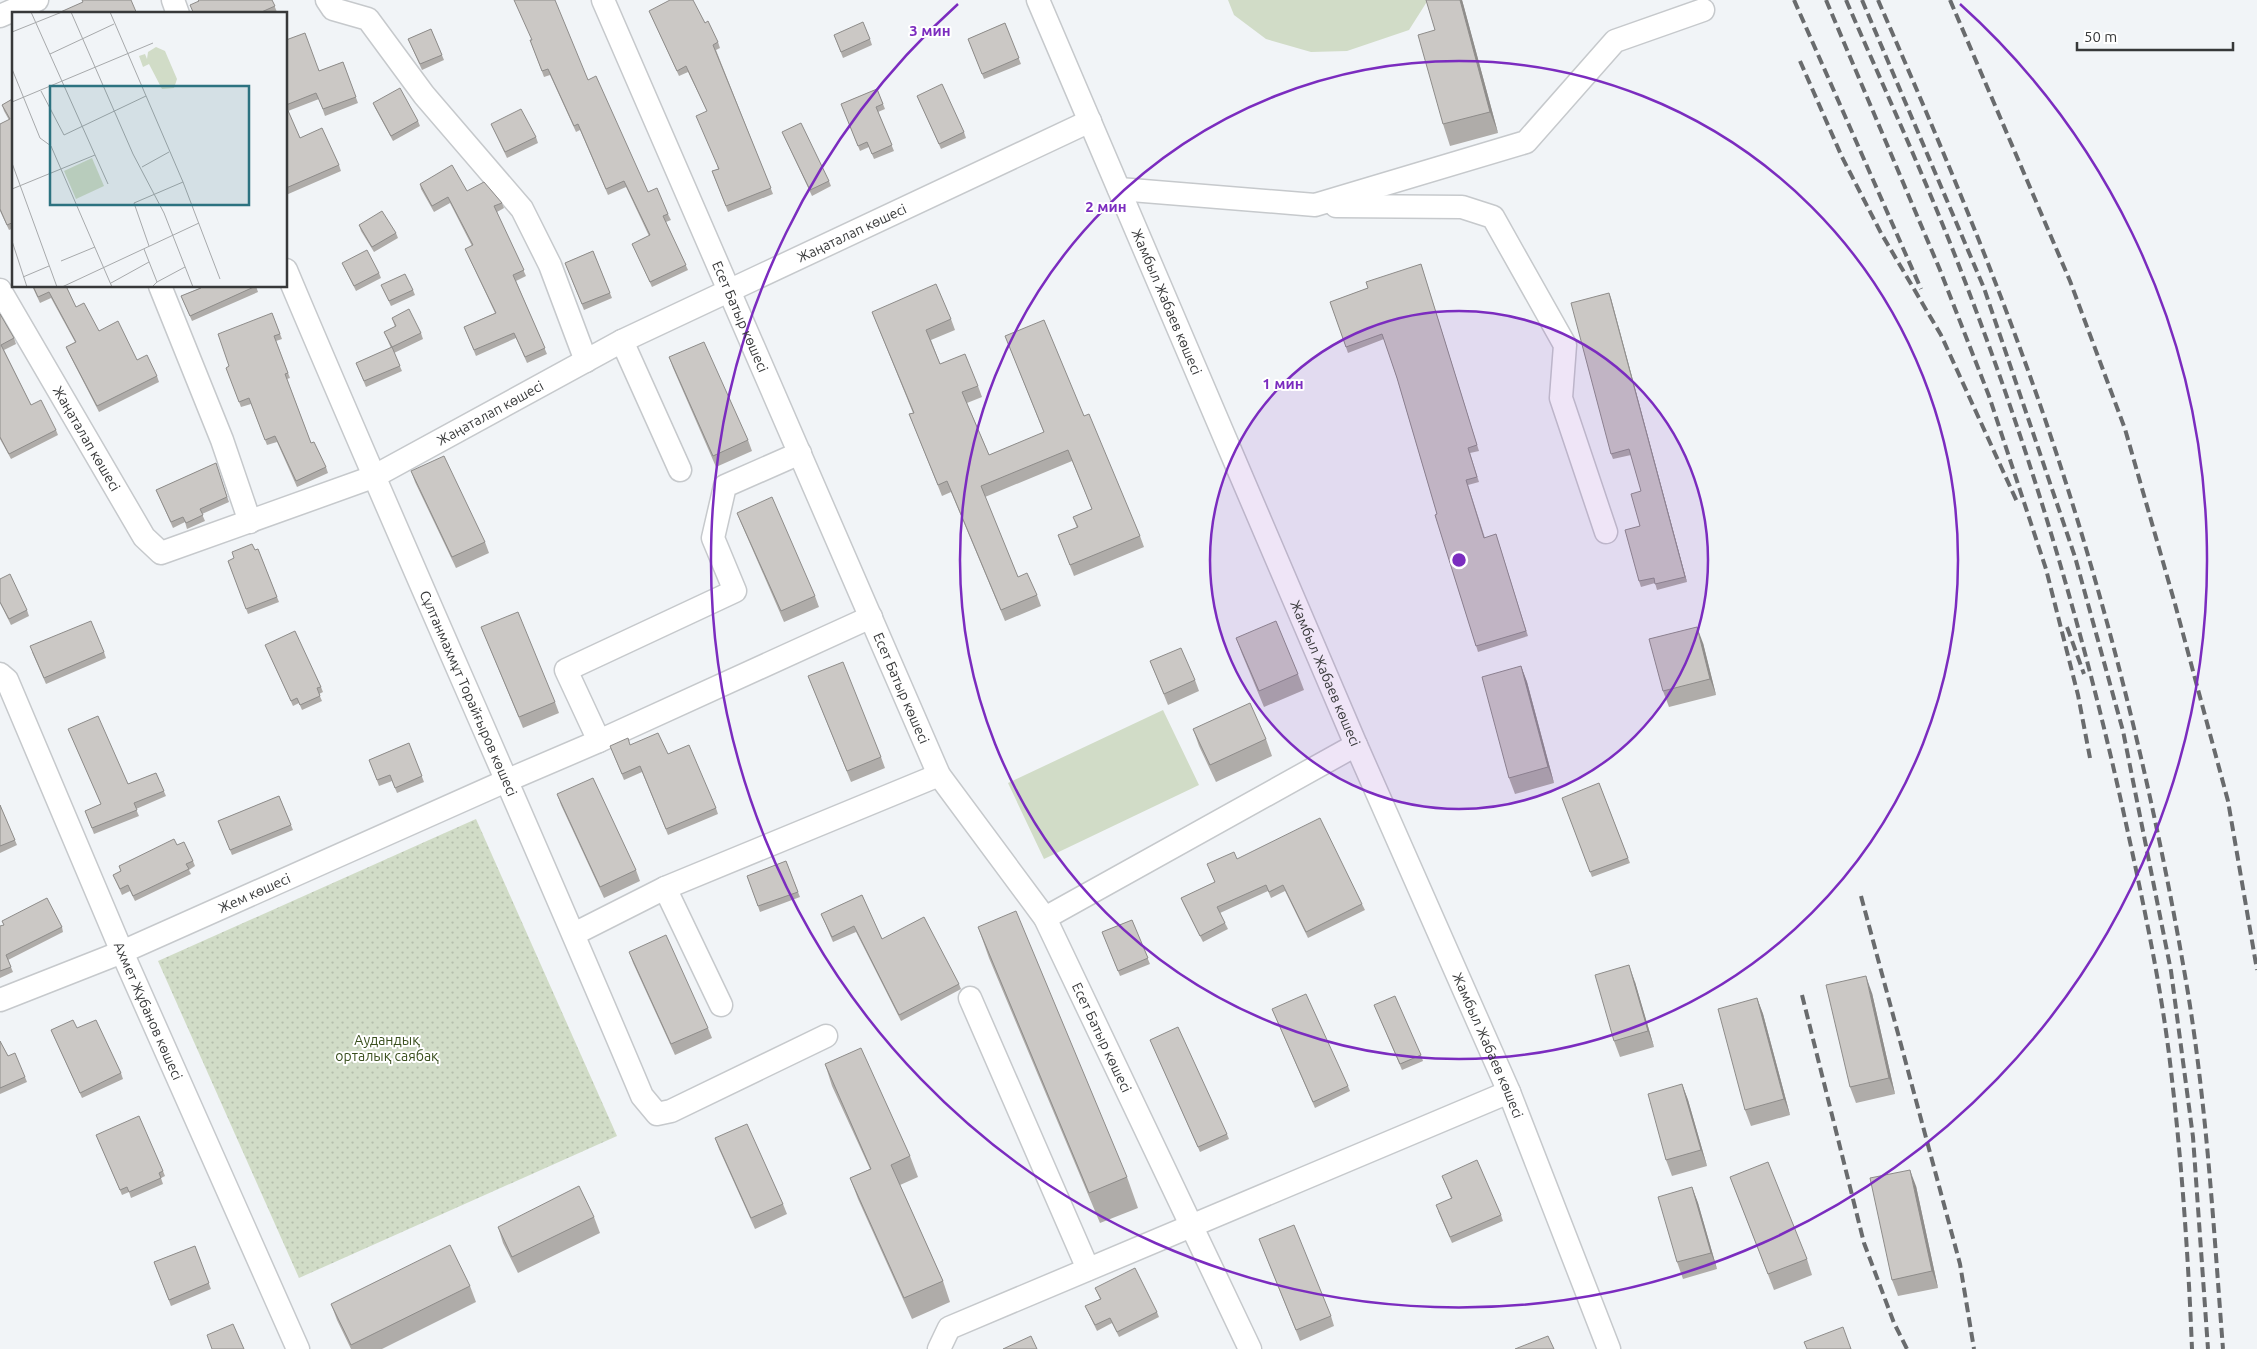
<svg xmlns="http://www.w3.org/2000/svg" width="2257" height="1349" viewBox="0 0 2257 1349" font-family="Ubuntu,sans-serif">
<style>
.green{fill:url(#green-dots)}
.pitch{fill:#d1dcc7}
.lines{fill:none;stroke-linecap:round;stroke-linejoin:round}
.minor-casing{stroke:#c6c9cc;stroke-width:25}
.minor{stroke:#fff;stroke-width:22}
.rail{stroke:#696b6d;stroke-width:4;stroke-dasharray:10 5;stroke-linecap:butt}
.wall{fill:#afaca9}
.shaded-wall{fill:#8e8c8a}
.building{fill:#cbc8c5;stroke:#8e8c8a}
.ring{fill:none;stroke:#7b2cbf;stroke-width:2.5}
.labels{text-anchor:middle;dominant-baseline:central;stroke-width:4;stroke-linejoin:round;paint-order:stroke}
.street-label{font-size:14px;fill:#373839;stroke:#fff}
.park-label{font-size:14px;fill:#394e1d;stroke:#fff}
.inset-road{fill:none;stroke:#a7a9ab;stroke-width:1}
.view{fill:#2c7280;fill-opacity:0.15;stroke:#2c7280;stroke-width:2.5}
.inset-edge{fill:none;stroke:#373839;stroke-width:2.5}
.centre{fill:#7b2cbf;stroke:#fff;stroke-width:2.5}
.ring-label{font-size:15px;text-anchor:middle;font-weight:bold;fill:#7b2cbf;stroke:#fff;stroke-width:4;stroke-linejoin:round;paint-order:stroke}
</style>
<defs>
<pattern id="green-dots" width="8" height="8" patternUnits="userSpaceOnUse" patternTransform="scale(1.25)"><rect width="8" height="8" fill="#d1dcc7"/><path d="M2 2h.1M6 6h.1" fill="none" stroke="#b4beac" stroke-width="1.8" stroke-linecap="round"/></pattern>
</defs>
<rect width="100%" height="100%" fill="#f1f4f7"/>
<path class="green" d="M476,819L617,1136L299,1278L158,961Z"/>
<path class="pitch" d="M1228,0H1428L1409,30L1347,51L1311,52L1266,39L1234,15Z
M1163,710L1199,785L1044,859L1008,783Z"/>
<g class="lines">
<g class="minor-casing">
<g id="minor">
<path d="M173,0L178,14"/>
<path d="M327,0L333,9L368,19L424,95L522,209L550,265L586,361"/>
<path id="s1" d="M603,0L939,775L1045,918L1250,1349"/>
<path id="s2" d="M1038,0L1356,745L1509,1092L1609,1349"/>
<path d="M0,16L37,0"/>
<path d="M1119,189L1315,205L1526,142L1615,41L1703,10"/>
<path d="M1336,206L1462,207L1493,217L1565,345L1561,398L1606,532"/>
<path id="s3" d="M286,270C402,546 526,820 642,1096L657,1114L671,1111L826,1036"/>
<path d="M160,286L222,440L250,522"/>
<path id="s4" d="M0,290L144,537L161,553L373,477L622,341L1090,121"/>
<path d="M622,341L680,470"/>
<path id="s5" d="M0,674L7,680L122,952L298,1349"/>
<path d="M599,741L566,670L735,591L713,538L725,486L800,453"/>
<path d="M665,888L721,1005"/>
<path d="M1045,918L1356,745"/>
<path d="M574,934L665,888L939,775"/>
<path d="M970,998L1088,1269"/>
<path id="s6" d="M0,1000L122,952L508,780L599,741L871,617"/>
<path d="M939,1349L949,1328L1509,1092"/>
</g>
</g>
<use href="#minor" class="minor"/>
<path class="rail" d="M1794,0L1921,289
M1826,0L1940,270L1989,396L2046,569L2078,695L2090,758
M1846,0C1888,97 1932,193 1969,292C2034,463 2086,640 2125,819C2142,897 2159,975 2169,1054C2181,1152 2188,1250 2192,1349
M1862,0L1984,288L2075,557L2123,731L2171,971L2193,1137L2208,1349
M1878,0C1939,140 1998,280 2047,425C2106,600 2151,782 2183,964C2206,1091 2213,1220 2223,1349
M1950,0L2070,281L2125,429L2175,604L2228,801L2257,970
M1800,61L1842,157L1881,233L1941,335L2018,504
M2067,627L2084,674
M1861,896L1960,1264L1974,1349
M1802,995L1864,1243L1894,1323L1907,1349"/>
</g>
<path class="wall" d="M198,0H272L277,12L272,14H193L198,1Z
M1426,0H1462L1498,133L1450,146L1443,124L1435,30Z
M649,11L705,23L718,42L720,48L716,50L773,194L728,212L712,171L718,169L707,111L688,72L679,76Z
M1005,23L1021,64L984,79L968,39Z
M431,29L444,60L422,70L408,39Z
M834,35L870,39L872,45L843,58Z
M286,40L319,71L343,62L358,103L325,116L319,99L288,111L300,138L339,165L341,171L286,195Z
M530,40H531L588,80L648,192L668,214L671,220L666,222L688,270L652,287L632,244L649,236L626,187L608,195L580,130L576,132L550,75L544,77Z
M877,89L885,109L878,112L894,151L874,159L869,147L860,151L841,104Z
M917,96L964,132L966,138L941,149Z
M14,98V228L9,230L0,211V124L9,120L4,111L2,105Z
M373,103L418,121L420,126L393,141L375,108Z
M491,124L536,137L538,143L507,158Z
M782,132L829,181L831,186L812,196Z
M420,184L467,191L502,203L504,208L497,212L526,276L516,281L547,354L527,363L516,338L476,356L464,327L495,313L465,249L472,246L450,203L434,212L421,189Z
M359,225L396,233L398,238L374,252L361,231Z
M593,251L612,298L584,310L565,263Z
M342,263L379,273L381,278L356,291Z
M1421,264L1479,451L1470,453L1479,482L1468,485L1485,538L1496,534L1528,636L1478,652L1435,515L1437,514L1397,378L1384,339L1348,353L1330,302L1368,288Z
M381,285L413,290L415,295L391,306Z
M32,286H66L76,307L99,331L157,376L159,382L99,412L68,352L66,347L75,342L51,298L40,303Z
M199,286H256L258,292L192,321L181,296L200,288Z
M1609,293L1687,582L1657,590L1655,583L1641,587L1639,581L1641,491L1631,455L1613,459L1611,454Z
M872,312L951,319L955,330L931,340L940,364L978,386L982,397L967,403L989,455L1044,433L1005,336L1084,416L1140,536L1144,547L1074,576L1058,535L1077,528L1073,517L1092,509L1072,461L985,497L1018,577L1037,595L1041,606L1005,621L951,492L942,496L909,414L913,413Z
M272,313L282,339L276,341L290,378L287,379L311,443L326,467L328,473L297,487L277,442L267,445L251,404L241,407L226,368L229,366Z
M0,314L14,338L16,344L4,350L31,405L56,430L58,435L11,459L0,439Z
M392,318L421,333L423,339L394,353L402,371L366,387L356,363L391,348L384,332L395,327Z
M669,357L748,440L752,451L716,467L673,368Z
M216,463L229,502L202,514L205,521L187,529L185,522L173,528L156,490Z
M411,471L485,542L489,553L456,568L415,482Z
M737,513L815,596L819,607L784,622L741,523Z
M258,549L279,602L248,614L228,561Z
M0,579L27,610L29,616L11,625L0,603Z
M481,627L555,702L559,713L523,728Z
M1236,638L1298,674L1304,690L1264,707L1242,654Z
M1703,643L1716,695L1669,707L1663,691Z
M265,645L321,687L323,692L319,694L322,701L302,710L299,703L293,706Z
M32,652H104L106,658L46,684Z
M1150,661L1195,680L1199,691L1168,705Z
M1521,666L1527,682L1554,783L1515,794L1509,778Z
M808,676L881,757L885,768L851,782Z
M68,729L128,784L156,773L166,796L136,809L139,816L94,834L85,811L101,804Z
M1193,729L1266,739L1272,756L1216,782L1199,746Z
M409,743L424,782L397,793L392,781L379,786L369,760Z
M630,745L668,754L716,808L718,814L668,835L642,772L624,780L610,746Z
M1599,783L1630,863L1592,877L1564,803Z
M557,794L636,870L640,881L604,898L561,805Z
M279,796L293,830L232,855L218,821Z
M0,805L17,845L0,853Z
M177,845L193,861L195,866L189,870L191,874L135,901L130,891L122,895L113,875L121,871L119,866Z
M1237,859L1362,904L1365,910L1308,938L1285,891L1271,898L1268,891L1220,913L1228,929L1203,942L1184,905L1181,898L1215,882L1207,864Z
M786,861L800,897L760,912L747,876Z
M862,895L882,939L959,984L961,989L901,1021L856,932L833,942L821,914Z
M1132,920L1150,964L1120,976L1102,932Z
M2,921L62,927L63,932L8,960L13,972L0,978V926L4,925Z
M978,927L1127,1177L1138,1208L1100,1223L989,958Z
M629,952L708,1028L712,1038L675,1055L633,963Z
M1635,982L1654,1047L1620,1057L1614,1041Z
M1872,993L1895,1094L1856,1103L1850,1087Z
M1757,998L1763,1014L1790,1115L1751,1126L1745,1110Z
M1374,1005L1421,1055L1423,1061L1402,1070Z
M1272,1009L1348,1086L1350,1091L1315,1108Z
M77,1028L121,1073L123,1079L82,1098L51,1030Z
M1150,1040L1227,1134L1229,1139L1200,1152Z
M0,1041L8,1056L25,1077L27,1082L0,1094Z
M825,1064L910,1156L918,1177L900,1185L943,1281L950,1302L912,1319L858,1199L850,1178L870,1169L832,1086Z
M1682,1084L1688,1100L1707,1166L1672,1176L1666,1160Z
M96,1135L163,1171L165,1176L161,1178L163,1184L131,1198L129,1192L122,1195Z
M715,1138L783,1204L787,1214L755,1229L719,1149Z
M1442,1176L1501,1215L1503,1221L1452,1243L1438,1211L1451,1198Z
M1730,1177L1807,1259L1812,1275L1774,1290Z
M1916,1186L1938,1288L1898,1296L1892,1280Z
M1692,1187L1698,1203L1717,1269L1683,1279L1677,1262Z
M594,1217L600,1233L518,1273L503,1243L498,1227Z
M1259,1239L1331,1316L1334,1326L1300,1341Z
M195,1246L211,1289L171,1306L154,1262Z
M470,1286L476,1302L382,1349H351L337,1320L331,1304Z
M1095,1288L1157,1312L1159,1317L1119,1337L1112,1323L1097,1331L1085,1306L1100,1299Z"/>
<path class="shaded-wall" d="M1460,0H1462L1464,7L1498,133L1490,112Z
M1609,293L1611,298L1687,582L1685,577Z
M1697,627L1703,643L1716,695L1710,679Z
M1521,666L1527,682L1554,783L1548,767Z
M1629,965L1635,982L1654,1047L1648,1031Z
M1866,976L1872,993L1895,1094L1889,1078Z
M1757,998L1763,1014L1790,1115L1784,1099Z
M1682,1084L1688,1100L1707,1166L1701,1150Z
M1910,1170L1916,1186L1938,1288L1932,1271Z
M1692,1187L1698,1203L1717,1269L1711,1253Z"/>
<path class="building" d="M82,0H131L137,14H56L83,2Z
M198,0H272L275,6L257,14H194L190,5L199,1Z
M514,0H555L588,80L596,76L648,192L657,188L668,214L663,216L686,265L650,282L632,244L650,235L624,181L606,189L578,124L574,126L548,69L542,71L530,40H532Z
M670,0H693L705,23L708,21L718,42L713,45L771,188L726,206L712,171L719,169L696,116L707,111L686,66L677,71L649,11Z
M1426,0H1460L1490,112L1443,124L1418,35L1435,30Z
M863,22L870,39L841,52L834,35Z
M1005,23L1019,58L982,74L968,39Z
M431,29L442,55L420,64L408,39Z
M305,33L319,71L343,62L356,97L323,109L316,93L286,105V40Z
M942,84L964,132L939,144L917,96Z
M400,88L418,121L391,136L373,103Z
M877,89L883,104L876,107L892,145L872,154L867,142L858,146L841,104Z
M14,98V222L7,225L0,209V124L10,119L2,105Z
M286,106L300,138L322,128L339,165L286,188Z
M521,109L536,137L505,152L491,124Z
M801,123L829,181L810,190L782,132Z
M452,165L467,191L484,182L502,203L494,206L524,270L513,275L545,348L525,357L514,333L474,350L464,327L496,313L465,249L473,245L448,197L432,206L420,184Z
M382,211L396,233L372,247L359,225Z
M367,250L379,273L354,286L342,263Z
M593,251L610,293L582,304L565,263Z
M1421,264L1477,445L1468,448L1477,477L1466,480L1484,538L1496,534L1526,631L1476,646L1435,515L1437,514L1397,378L1382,334L1346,347L1330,302L1368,288L1366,282Z
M405,274L413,290L389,301L381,285Z
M936,284L951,319L926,330L940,364L965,354L978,386L962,392L989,455L1044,432L1005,336L1044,320L1084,416L1089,414L1140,536L1070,565L1058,535L1078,527L1073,517L1092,509L1068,450L981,486L1018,577L1027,573L1037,595L1001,610L947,481L938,485L909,414L914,413L872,312Z
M33,286H66L76,307L84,303L99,331L118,321L137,360L147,355L157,376L97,406L66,347L76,342L49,292L38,297Z
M200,286H256L190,316L181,296L201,288Z
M1609,293L1685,577L1655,584L1654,578L1639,581L1625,530L1640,526L1631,494L1641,491L1629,449L1611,454L1571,303Z
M409,309L421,333L392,347L384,332L396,326L392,318Z
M272,313L280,334L274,336L288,373L285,374L311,443L314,442L326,467L296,481L275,436L265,440L249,398L239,402L226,368L229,366L218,334Z
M0,314L14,338L1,345L31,405L41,400L56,430L9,454L0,437Z
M704,342L748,440L713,456L669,357Z
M392,347L400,366L364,381L356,363Z
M444,456L485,542L452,557L411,471Z
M216,463L227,497L200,509L203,515L186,523L183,517L171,522L156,490Z
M772,497L815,596L781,611L737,513Z
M252,544L255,550L258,549L277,597L246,609L228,561L234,558L232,552Z
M10,574L27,610L9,619L0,602V579Z
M518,612L555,702L519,717L481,627Z
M91,621L104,652L44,678L30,646Z
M1276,621L1298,674L1259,691L1236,638Z
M1697,627L1710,679L1663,691L1649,639Z
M295,631L321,687L317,688L320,696L300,705L297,698L291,701L265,645Z
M1181,648L1195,680L1164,694L1150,661Z
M843,662L881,757L847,771L808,676Z
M1521,666L1548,767L1509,778L1482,677Z
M1250,703L1266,739L1210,765L1193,729Z
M98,716L128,784L156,773L164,791L134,803L137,810L92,828L85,811L101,804L68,729Z
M658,733L668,754L689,745L716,808L666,829L640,766L622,774L610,746L628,738L630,745Z
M409,743L422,776L395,788L390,775L377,780L369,760Z
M593,778L636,870L600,887L557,794Z
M1599,783L1628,858L1590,872L1562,798Z
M279,796L291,825L230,850L218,821Z
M0,805L15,840L0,846Z
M1320,818L1362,904L1306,932L1283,885L1269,892L1266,885L1217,907L1225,923L1200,936L1181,898L1215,882L1207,864L1234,852L1237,859Z
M174,839L177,845L184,842L193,861L186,864L189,869L133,896L128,885L120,889L113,875L121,871L119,866Z
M786,861L798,892L758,906L747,876Z
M862,895L882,939L924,917L959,984L899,1015L854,926L832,937L821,914Z
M47,898L62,927L6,955L11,967L0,971V926L4,925L2,921Z
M1016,911L1127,1177L1089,1193L978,927Z
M1132,920L1148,958L1118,971L1102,932Z
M666,935L708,1028L671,1044L629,952Z
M1629,965L1648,1031L1614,1041L1595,975Z
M1866,976L1889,1078L1850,1087L1826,985Z
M1306,994L1348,1086L1313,1102L1272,1009Z
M1395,996L1421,1055L1400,1064L1374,1005Z
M1757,998L1784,1099L1745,1110L1718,1009Z
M73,1020L77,1028L96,1020L121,1073L80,1093L51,1030Z
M1178,1027L1227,1134L1198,1147L1150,1040Z
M0,1041L8,1056L15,1053L25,1077L0,1088Z
M861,1048L910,1156L891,1165L943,1281L904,1298L850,1178L871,1169L825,1064Z
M1682,1084L1701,1150L1666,1160L1648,1094Z
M139,1116L163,1171L159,1173L161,1178L129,1192L127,1187L120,1190L96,1135Z
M747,1124L783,1204L751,1218L715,1138Z
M1477,1160L1501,1215L1450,1237L1436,1205L1452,1198L1442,1176Z
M1768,1162L1807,1259L1768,1274L1730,1177Z
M1910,1170L1932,1271L1892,1280L1870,1178Z
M579,1186L594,1217L512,1257L498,1227Z
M1692,1187L1711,1253L1677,1262L1658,1197Z
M1294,1225L1331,1316L1296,1330L1259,1239Z
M450,1245L470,1286L351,1345L331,1304Z
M195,1246L209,1283L169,1300L154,1262Z
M1135,1268L1157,1312L1117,1332L1110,1318L1095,1325L1085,1306L1101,1299L1095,1288Z
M233,1324L244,1349H212L207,1335Z
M1843,1327L1851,1349H1807L1804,1342Z
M1031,1336L1037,1349H1003Z
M1548,1336L1554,1349H1515Z"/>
<circle cx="1459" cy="560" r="249" fill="#7b2cbf" fill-opacity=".12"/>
<g class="ring">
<circle cx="1459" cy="560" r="249"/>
<circle cx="1459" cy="560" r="499"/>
<path d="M1960 4A748 748 0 1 1 958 4"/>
</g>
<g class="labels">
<g class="street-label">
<text stroke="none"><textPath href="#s4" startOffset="1072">Жаңаталап көшесі</textPath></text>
<text stroke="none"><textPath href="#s2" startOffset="328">Жамбыл Жабаев көшесі</textPath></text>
<text stroke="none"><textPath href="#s1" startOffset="345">Есет Батыр көшесі</textPath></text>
<text stroke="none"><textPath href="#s4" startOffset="668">Жаңаталап көшесі</textPath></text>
<text stroke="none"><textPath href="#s4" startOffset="172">Жаңаталап көшесі</textPath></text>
<text stroke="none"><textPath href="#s2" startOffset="732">Жамбыл Жабаев көшесі</textPath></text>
<text stroke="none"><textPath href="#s1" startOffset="750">Есет Батыр көшесі</textPath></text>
<text stroke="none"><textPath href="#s3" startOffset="461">Сұлтанмахмұт Торайғыров көшесі</textPath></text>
<text stroke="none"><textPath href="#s6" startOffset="276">Жем көшесі</textPath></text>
<text stroke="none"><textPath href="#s5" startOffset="369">Ахмет Жұбанов көшесі</textPath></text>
<text stroke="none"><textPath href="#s1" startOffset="1155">Есет Батыр көшесі</textPath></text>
<text stroke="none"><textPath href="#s2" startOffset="1138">Жамбыл Жабаев көшесі</textPath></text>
</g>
<g class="park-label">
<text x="387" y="1040">Аудандық<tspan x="387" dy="16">орталық саябақ</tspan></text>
</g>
</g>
<g transform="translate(12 12)">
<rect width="275" height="275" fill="#f1f4f7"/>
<path d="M80,146L92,174L64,187L52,159Z" fill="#d1dcc7"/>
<path d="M144,35L153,39L165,67L162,76L150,77L137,52L131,55L127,44L133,42L135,47L136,40Z" fill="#d1dcc7"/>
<path class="inset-road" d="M19,0L96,172M59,0L121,142L152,201L181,275M98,0L171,170L208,267M0,20L50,0M38,42L102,12M0,57L28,126L39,134L100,275M29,79L52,123L134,84M0,90L141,31M0,151L45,275M130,155L157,140M0,177L83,143M0,229L15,275M137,234L122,191L171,170M132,237L145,270L140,275M49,249L83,235M11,265L37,254M145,270L173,255M99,271L137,250M50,275L187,211"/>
<path class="view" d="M38,74H237V193H38Z"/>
<rect width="275" height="275" class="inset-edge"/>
</g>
<circle cx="1459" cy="560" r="8" class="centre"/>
<g class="ring-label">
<text x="930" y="36">3 мин</text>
<text x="1106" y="212">2 мин</text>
<text x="1283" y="389">1 мин</text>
</g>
<path d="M2077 42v8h156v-8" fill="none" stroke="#373839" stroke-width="2.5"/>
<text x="2084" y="42" font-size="15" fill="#373839" stroke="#ffffff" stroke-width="4" paint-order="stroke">50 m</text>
</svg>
